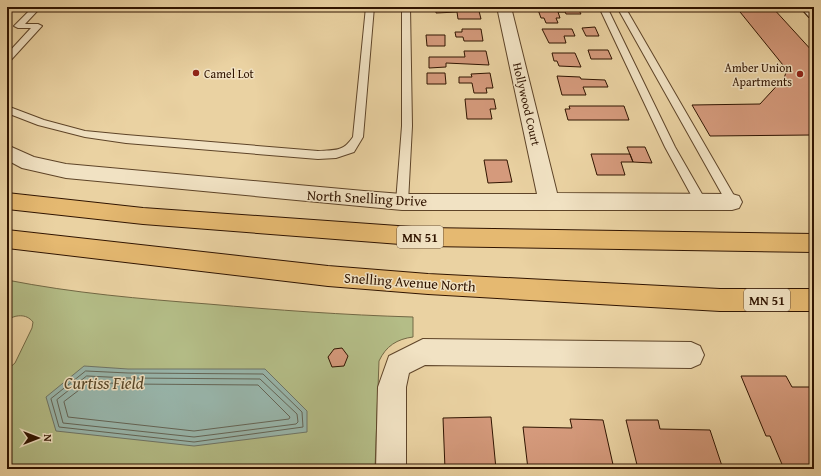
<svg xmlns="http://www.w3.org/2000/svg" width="821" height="476" viewBox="0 0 821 476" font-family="'Gentium Book Plus',serif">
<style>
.green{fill:#b4bd87;stroke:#726844}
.water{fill:#98b6ac;stroke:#6e7567}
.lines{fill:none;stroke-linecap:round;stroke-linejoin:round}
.shore{stroke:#646556;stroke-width:1}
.building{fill:#d59a7c;stroke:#301400}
.lane-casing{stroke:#5e4428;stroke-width:2}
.street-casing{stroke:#5e4428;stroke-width:2}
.secondary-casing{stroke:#301400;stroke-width:2}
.primary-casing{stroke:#301400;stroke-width:2}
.lane{fill:#f1e2c3;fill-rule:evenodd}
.street{fill:#f1e2c3;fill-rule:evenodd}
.secondary{fill:#f1e2c3;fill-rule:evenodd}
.primary{fill:#e5b971;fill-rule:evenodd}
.poi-dot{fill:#8f2418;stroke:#f1e2c3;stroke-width:1.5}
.labels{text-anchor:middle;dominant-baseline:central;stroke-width:3;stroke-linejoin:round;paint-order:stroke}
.far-poi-label{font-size:12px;fill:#301400;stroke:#f1e2c3;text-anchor:end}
.far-street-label{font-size:12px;fill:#301400;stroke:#f1e2c3}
.shield{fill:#f1e2c3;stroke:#6a523a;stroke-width:1}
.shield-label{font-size:13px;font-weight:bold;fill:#301400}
.street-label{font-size:14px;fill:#301400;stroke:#f1e2c3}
.near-park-label{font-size:17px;font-style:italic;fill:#584728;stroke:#f1e2c3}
</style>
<rect width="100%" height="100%" fill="#ead2a2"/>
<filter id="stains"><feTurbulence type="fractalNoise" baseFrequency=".005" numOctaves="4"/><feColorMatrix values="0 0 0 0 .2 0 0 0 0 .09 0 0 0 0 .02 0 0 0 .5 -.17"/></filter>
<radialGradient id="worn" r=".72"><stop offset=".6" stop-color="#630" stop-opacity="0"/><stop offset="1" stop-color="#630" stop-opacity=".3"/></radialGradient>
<path class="green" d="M7,280C73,293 141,299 208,304C276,310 344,315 413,317V337C397,339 386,346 379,361L375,469H7V370L15,363L32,328L33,322C26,313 15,315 7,320Z"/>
<path class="water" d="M84,366L128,369H265L307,411V432L194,446L56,431L46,397Z"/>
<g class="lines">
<path class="shore" d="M86,371L128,373L263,374L302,412L303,427L194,442L59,427L51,399Z
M87,376L128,378L260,379L297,414L298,422L296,424L194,437L63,423L57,400Z
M90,382L128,384L258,385L290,417L289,419L194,431L68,417L64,402Z"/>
</g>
<path class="building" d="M436,7H451V8L478,7L481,19H458L457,12L436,13Z
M537,7H556V9H564L565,12H558L560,18H556L558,23H546L544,18H541Z
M563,7H577L581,14H566Z
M736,7H772L814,53V132L811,135L710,136L692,105L760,104L784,78L787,70Z
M595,27L599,36H586L582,28Z
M462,29H481L483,41H464L463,37H456L455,32H462Z
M542,29H572L575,36H564L566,43H549Z
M426,35H445V46H427Z
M588,50H608L612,59H591Z
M464,51H486L489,65L446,63V67L429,68V57H465Z
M552,53H575L581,67L559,66L557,61H554Z
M427,73H445L446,84H427Z
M490,73L493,88H486L487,93H474L472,83H459V77H472L471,74Z
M557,76L580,77L581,79L605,80L608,87H583L586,95H562Z
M465,99H494L496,109H490L492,119H467Z
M569,106H624L629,120H568L565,109H570Z
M627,147H645L652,163L633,162Z
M591,154H630L633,162H621L625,175H597Z
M484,160H507L512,182L488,183Z
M342,348L348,356L344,366L332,367L328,357L334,349Z
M741,376H786L792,387H814V469H784L770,436H766Z
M491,417L496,469H445L443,418Z
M570,419L603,420L614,469H528L523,427L572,428Z
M626,420H658L660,429L710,430L723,469H638Z"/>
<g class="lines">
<g class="lane-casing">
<path id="lane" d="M33,7H41L25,24H38L42,26L10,61L7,62V54L31,28H18L14,26Z
M366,7H374L363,137L354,152L336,158L318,159L126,143L85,137L38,125L7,113V106L44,120L85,131L126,135L318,151C335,150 343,152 353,137Z
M402,7H410L412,126L408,202L406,205L402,206L398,205L396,202L402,126Z
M599,7H607L675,147L706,201L704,204L700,205L696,204L665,147Z
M617,7H625L736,199L738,202L736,205L732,206L728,205Z"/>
</g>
<g class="street-casing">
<path id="street" d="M497,7H511L557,193L732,194L739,196L742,202L739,208L732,210H402L66,178L22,168L7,160V145L34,157L66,164L364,191L402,194H537Z
M423,339L691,342L700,346L704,355L700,364L691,368L425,365L409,373L406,387V469H376L378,387L389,356Z"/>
</g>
<g class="secondary-casing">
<path id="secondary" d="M800,7H814V18L809,17Z"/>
</g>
<g class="primary-casing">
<path id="primary" d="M7,193L143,208L426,228L814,234V252L426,246L143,224L7,209Z
M7,230L328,266L428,274L720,289H814V311H720L428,294L328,286L7,248Z"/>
</g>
<use href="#lane" class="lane"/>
<use href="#street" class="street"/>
<use href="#secondary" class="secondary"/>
<use href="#primary" class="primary"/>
</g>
<g class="poi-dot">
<circle cx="196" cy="73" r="4"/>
<circle cx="800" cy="74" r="4"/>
</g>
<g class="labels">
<g class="far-poi-label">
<text x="792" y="67">Amber Union<tspan x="792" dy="14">Apartments</tspan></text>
<text x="204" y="73" text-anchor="start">Camel Lot</text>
</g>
<g class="far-street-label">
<text transform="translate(527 104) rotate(77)">Hollywood Court</text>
</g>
<g class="shield">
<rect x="397" y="226" width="46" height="22" rx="3"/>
<rect x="744" y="289" width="46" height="22" rx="3"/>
</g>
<g class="shield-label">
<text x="420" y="237">MN 51</text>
<text x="767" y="300">MN 51</text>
</g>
<g class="street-label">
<text transform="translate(367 198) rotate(3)">North Snelling Drive</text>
<text transform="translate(410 282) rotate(4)">Snelling Avenue North</text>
</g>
<g class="near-park-label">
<text x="104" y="382">Curtiss Field</text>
</g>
</g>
<rect width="821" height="476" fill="none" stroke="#ead2a2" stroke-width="24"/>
<rect x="8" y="8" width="805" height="460" fill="none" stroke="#301400" stroke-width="2"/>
<rect x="12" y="12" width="797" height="452" fill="none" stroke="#301400"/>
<g transform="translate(38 438) rotate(90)" stroke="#f1e2c3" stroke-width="3" paint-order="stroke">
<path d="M0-3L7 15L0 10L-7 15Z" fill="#301400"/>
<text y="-6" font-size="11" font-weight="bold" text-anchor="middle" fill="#301400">N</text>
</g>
<rect width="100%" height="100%" filter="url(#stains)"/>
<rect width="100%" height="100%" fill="url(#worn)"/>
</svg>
